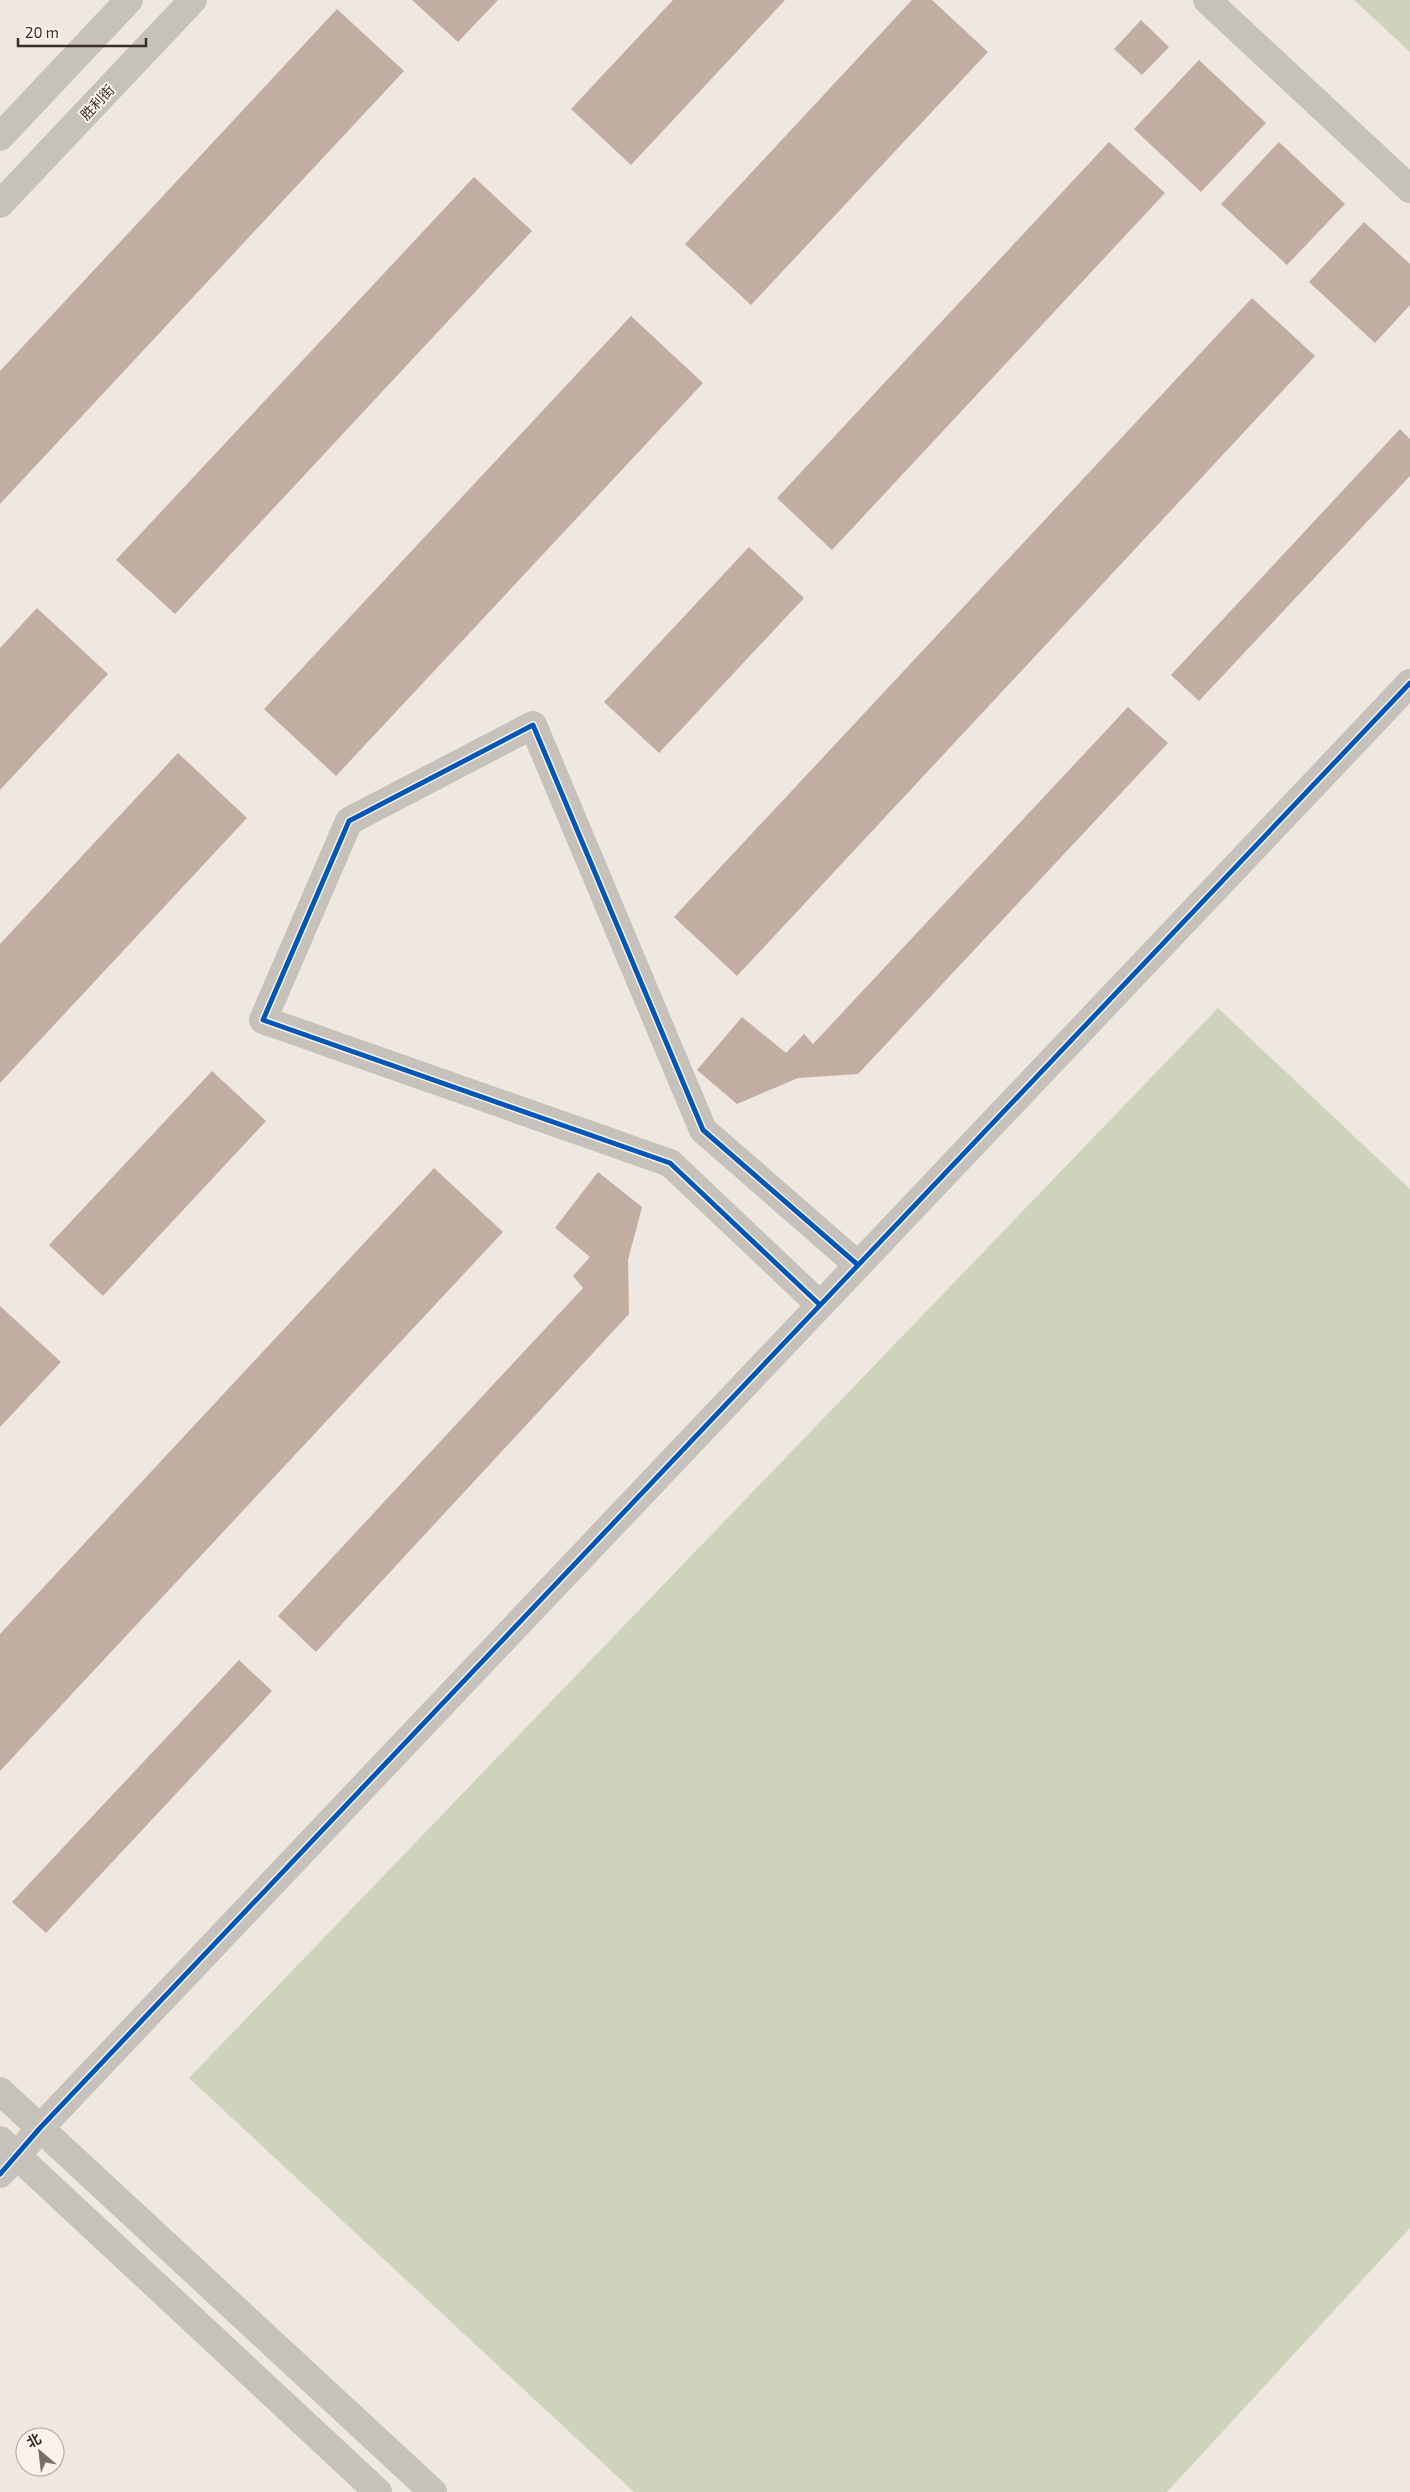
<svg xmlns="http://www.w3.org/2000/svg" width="1410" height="2492" viewBox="0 0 1410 2492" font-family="'Exo 2','Noto Sans SC',sans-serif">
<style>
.green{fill:#ced4bb}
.building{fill:#c2ada2}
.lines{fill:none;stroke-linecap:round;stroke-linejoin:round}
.minor{stroke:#c7c1bb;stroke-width:28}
.tertiary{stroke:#c7c1bb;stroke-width:28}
.cycleway-casing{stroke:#faf3e9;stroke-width:8}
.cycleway{stroke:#0057b8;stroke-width:5}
.labels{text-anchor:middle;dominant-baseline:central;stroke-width:4;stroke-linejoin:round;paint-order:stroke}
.street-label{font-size:14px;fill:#382e28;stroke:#faf3e9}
</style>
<rect width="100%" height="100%" fill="#eee8e1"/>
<path class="green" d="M1354,0H1410V52Z
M1218,1008L1410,1189V2228L1167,2492H634L189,2078Z"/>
<path class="building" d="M412,0H498L458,42Z
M673,0H785L631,165L571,109Z
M912,0H932L988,52L751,305L685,244Z
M337,9L404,71L0,504V371Z
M1141,20L1169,47L1142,75L1114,49Z
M1199,60L1266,123L1201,192L1134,129Z
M1109,142L1165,193L832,550L777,498Z
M1279,142L1345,204L1287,265L1221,204Z
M474,177L532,231L175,614L116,560Z
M1364,222L1410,264V305L1375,343L1309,282Z
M1252,298L1315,356L737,976L674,917Z
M631,316L703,383L336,776L264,709Z
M1400,429L1410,439V476L1199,701L1171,675Z
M749,547L804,598L659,753L604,702Z
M37,608L108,674L0,790V648Z
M1128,707L1168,743L858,1074L798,1078L737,1104L697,1070L742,1017L786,1053L804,1034L813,1044Z
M178,753L247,818L0,1083V944Z
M212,1071L266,1121L103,1296L49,1245Z
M434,1168L503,1232L0,1771V1634Z
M598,1172L642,1207L628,1260L629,1314L316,1652L278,1616L583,1288L573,1276L590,1257L555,1228Z
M0,1306L61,1362L0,1427Z
M239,1660L272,1691L46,1933L12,1902Z"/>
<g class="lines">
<path class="minor" d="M1207,0L1410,189
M820,1305L670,1163L263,1020L349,821L533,725L703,1130L858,1265
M0,2174L17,2156"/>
<path class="tertiary" d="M0,137L129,0
M0,204L193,0
M0,2091L433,2492
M0,2140L378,2492
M17,2156L40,2128L1410,683"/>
<g class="cycleway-casing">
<path id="cycleway" d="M820,1305L670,1163L263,1020L349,821L533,725L703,1130L858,1265
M0,2174L40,2128L1410,683"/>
</g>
<use href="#cycleway" class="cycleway"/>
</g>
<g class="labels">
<g class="street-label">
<text transform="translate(97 102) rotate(-47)">胜利街</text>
</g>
</g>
<g transform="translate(40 2452) rotate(332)"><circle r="24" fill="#faf3e9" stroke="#aca49c"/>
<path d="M0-4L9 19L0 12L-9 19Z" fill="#786f69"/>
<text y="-8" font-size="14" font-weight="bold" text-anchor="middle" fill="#382e28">北</text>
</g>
<path d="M18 38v8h128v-8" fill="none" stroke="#382e28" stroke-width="2.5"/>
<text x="25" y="38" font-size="15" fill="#382e28" stroke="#faf3e9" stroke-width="4" paint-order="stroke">20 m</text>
</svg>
